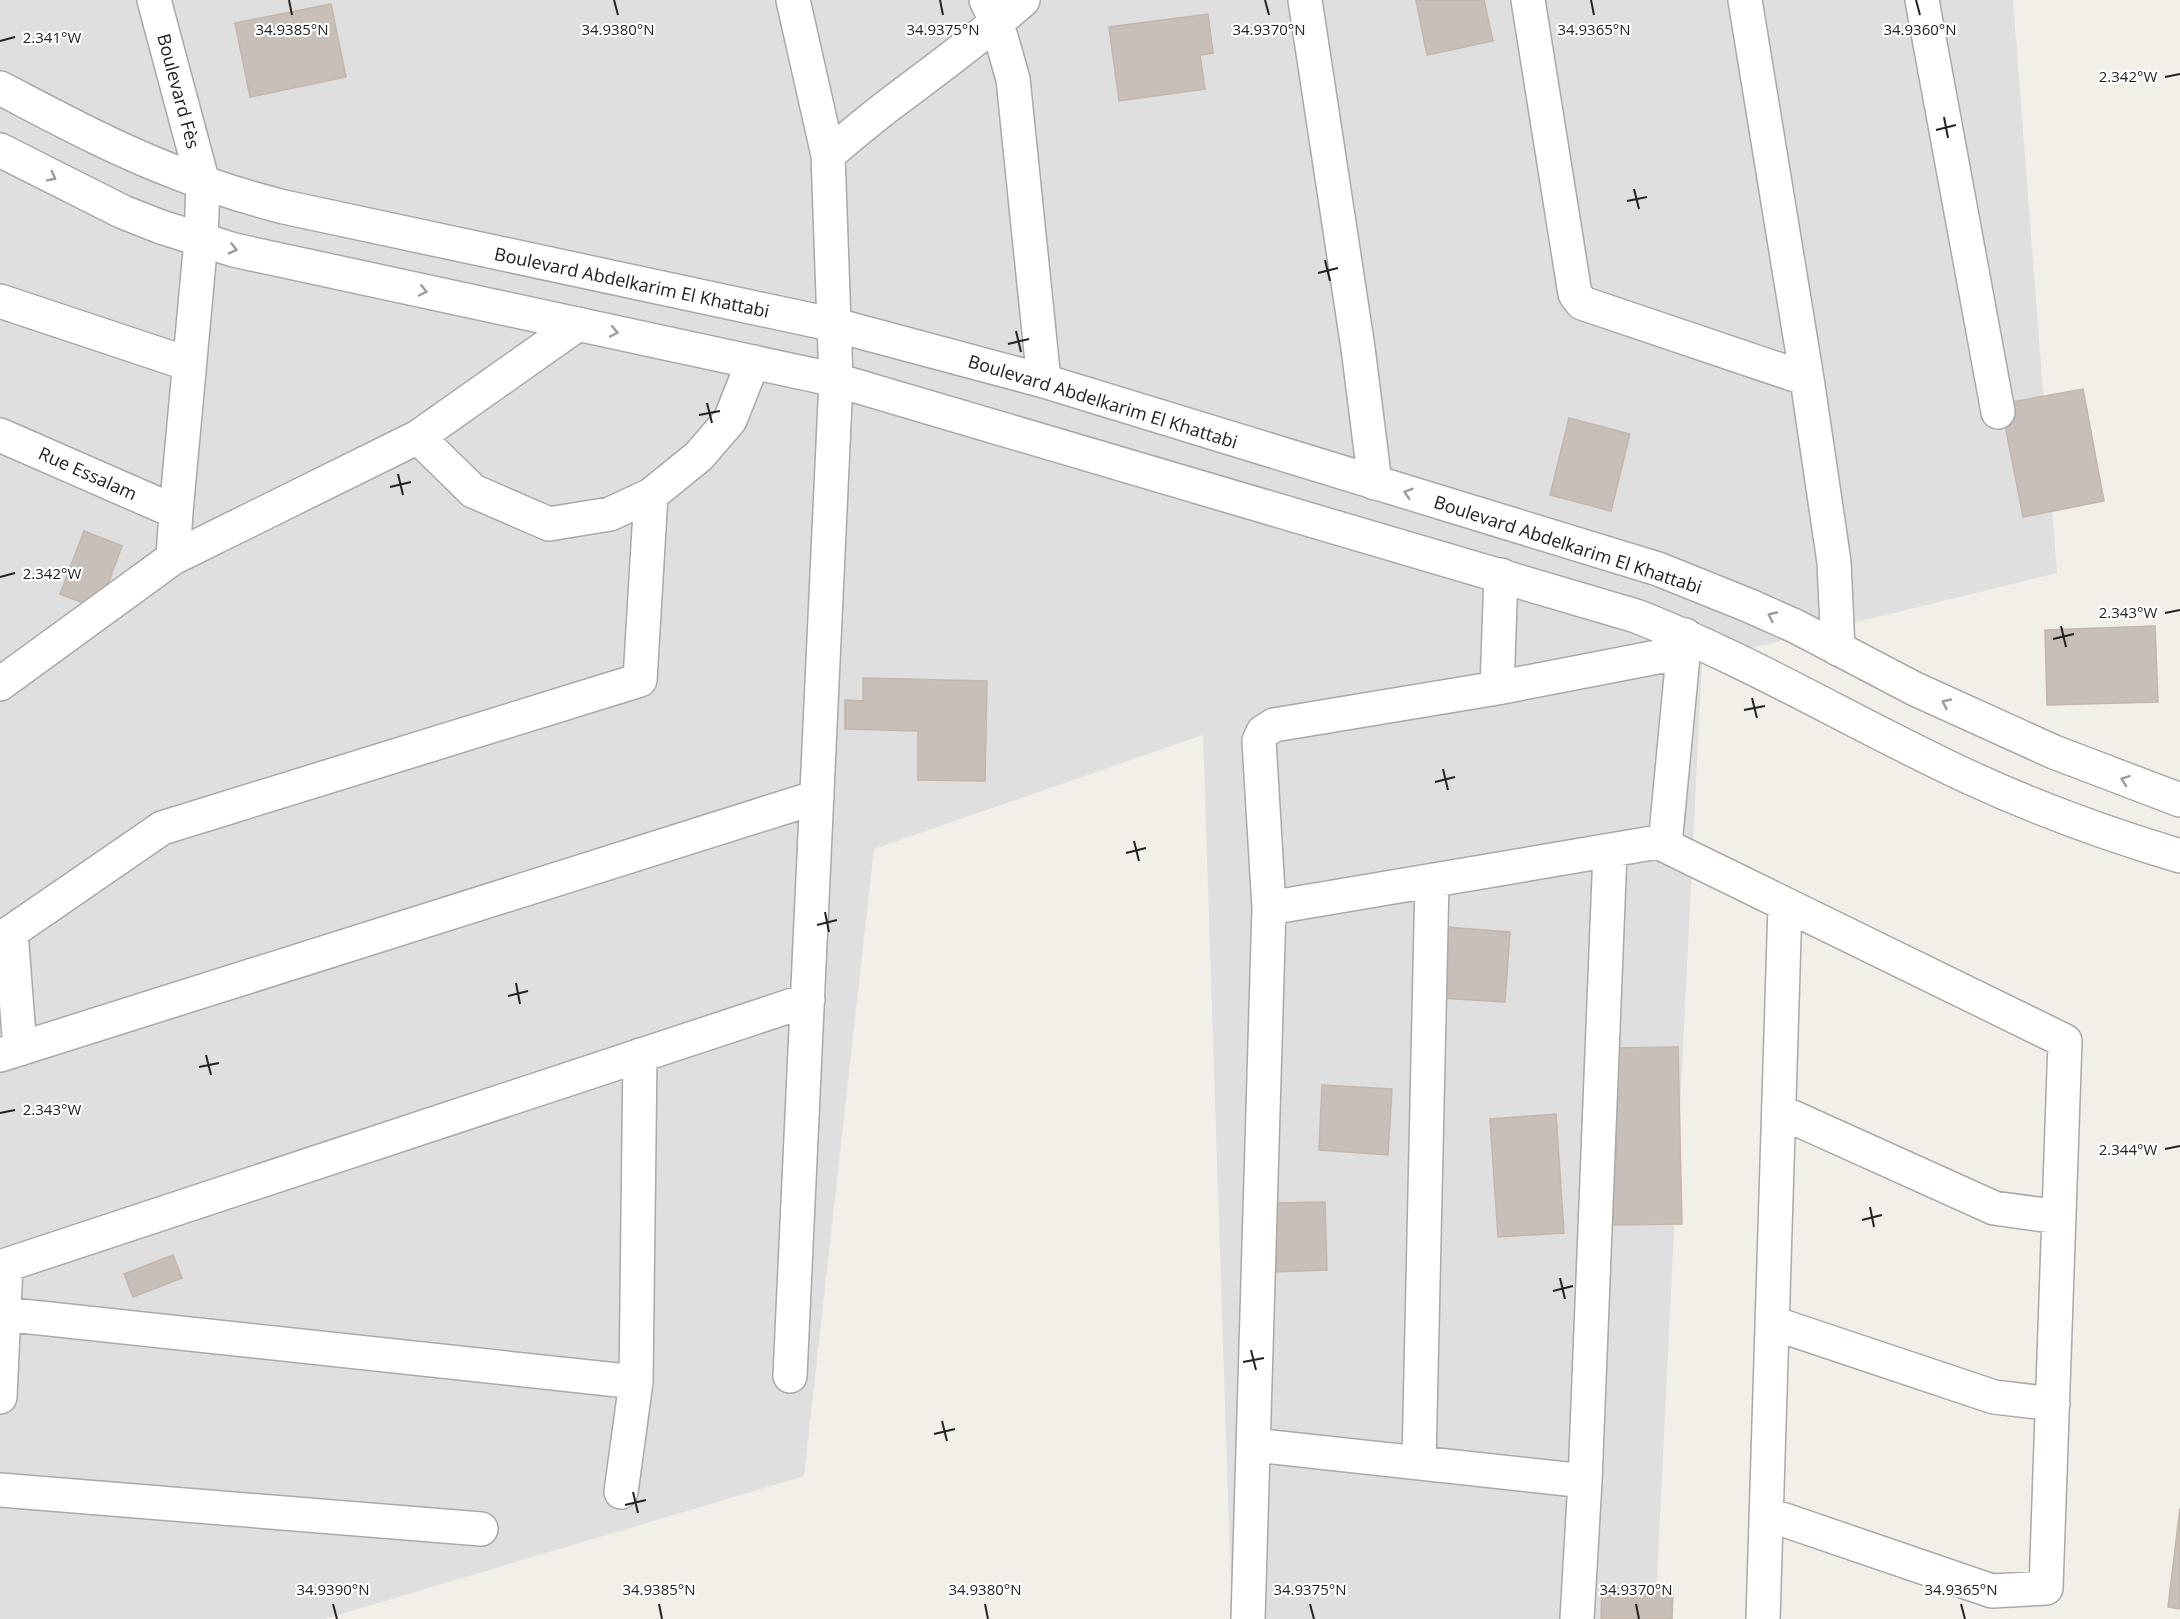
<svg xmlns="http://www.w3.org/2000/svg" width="2180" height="1619" viewBox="0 0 2180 1619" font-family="'Open Sans',sans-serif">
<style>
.residential{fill:#e0dfdf}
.building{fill:#c7bfb8;stroke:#c4b6ab;stroke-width:1.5}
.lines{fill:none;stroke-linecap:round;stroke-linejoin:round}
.minor-casing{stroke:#a9a9a9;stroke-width:36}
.tertiary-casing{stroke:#a9a9a9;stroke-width:36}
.minor{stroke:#fff;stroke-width:33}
.tertiary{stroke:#fff;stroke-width:33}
.oneway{stroke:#9c9c9c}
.ticks{fill:none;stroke:#222;stroke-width:2}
.labels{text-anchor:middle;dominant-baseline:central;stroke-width:4.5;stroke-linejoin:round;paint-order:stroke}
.street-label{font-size:18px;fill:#222;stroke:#fff}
.ticks-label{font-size:15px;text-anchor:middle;fill:#222;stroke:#fff;stroke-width:4.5;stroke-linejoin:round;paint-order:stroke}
</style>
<rect width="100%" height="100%" fill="#f2efe9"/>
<path class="residential" d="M0,0H2013L2057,573L1702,660L1655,1619H1232L1203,735L874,849L804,1476L325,1619H0Z"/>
<path class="building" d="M1416,0H1484L1493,41L1427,55Z
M331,4L346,77L250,97L235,23Z
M1208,14L1213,53L1200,55L1205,89L1119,101L1109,27Z
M2083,389L2104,501L2023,517L2001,404Z
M1569,418L1630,434L1611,511L1550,495Z
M84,531L122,546L99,609L60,594Z
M2155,626L2158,702L2047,705L2045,630Z
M863,678L987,681L985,781L918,780V731L845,729V700L863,701Z
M1446,927L1510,932L1505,1002L1440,998Z
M1678,1047L1682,1224L1611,1225L1609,1162H1617L1614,1048Z
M1322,1085L1392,1089L1388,1155L1319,1150Z
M1556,1114L1564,1233L1498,1237L1490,1119Z
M1325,1202L1327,1270L1269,1272L1267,1203Z
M173,1255L182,1278L133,1297L124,1274Z
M2180,1508V1609L2168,1607Z
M1602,1587L1673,1589L1672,1619H1601Z"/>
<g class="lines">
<g class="minor-casing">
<path id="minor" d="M986,0L997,23L1013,79L1044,381
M1305,0L1358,348L1375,483
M1528,0L1575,294L1582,303L1807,379
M1745,0L1807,379L1834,562L1838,649
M1922,0L1998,412
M828,155C848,138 868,121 889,105C934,71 980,38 1023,0
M0,301L189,364
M0,435L176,512
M418,437L473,491L549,524L610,514L651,495L699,456L730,420L753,362
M173,558L418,437L578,324
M0,684L173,558L176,512L201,240L203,183L154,0
M1497,688L1501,575
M1658,842L2065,1041L2046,1588L1992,1591L1767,1514
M1269,908L1658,842L1666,834L1685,635
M20,1049L11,932L162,828L640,680L651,495
M0,1055L817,797
M1779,1111L1994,1208L2059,1217
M3,1314L636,1382
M1773,1323L1994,1397L2053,1404
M790,1376L836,380L828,155L793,0
M0,1397L6,1265L808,1000
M1254,1445L1585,1481
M1419,1462L1432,881
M0,1490L481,1529
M621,1492L636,1382L640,1055
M1248,1619L1269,908L1259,741L1263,732L1274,725L1497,688L1683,652
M1577,1619L1585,1481L1610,852
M1763,1619L1785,905"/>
</g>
<g class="tertiary-casing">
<path id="tertiary" d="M0,88C56,117 111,147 170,170C207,185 245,197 284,207L835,325L1044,381L1658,569L1750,606L1795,626L1915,689L2054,752L2180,800
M0,150L123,212L161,227L234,250L836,380L1636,616C1752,661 1858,726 1971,778C2038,809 2110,835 2180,856"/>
</g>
<use href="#minor" class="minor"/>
<use href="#tertiary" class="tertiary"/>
</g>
<defs><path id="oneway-chevron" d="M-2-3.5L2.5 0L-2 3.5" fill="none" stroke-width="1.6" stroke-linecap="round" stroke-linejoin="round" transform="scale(1.5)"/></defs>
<g class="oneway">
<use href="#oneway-chevron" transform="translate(52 177) rotate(27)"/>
<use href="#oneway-chevron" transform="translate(233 249) rotate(14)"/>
<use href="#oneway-chevron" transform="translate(423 291) rotate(12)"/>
<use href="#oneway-chevron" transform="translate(614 332) rotate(12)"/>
<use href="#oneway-chevron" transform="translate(1408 493) rotate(-163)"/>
<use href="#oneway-chevron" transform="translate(1772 616) rotate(-155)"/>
<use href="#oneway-chevron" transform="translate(1946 703) rotate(-155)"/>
<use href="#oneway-chevron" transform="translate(2125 780) rotate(-160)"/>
</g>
<path class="ticks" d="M289,0L292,15M614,0L618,15M940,0L943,15M1265,0L1269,15M1591,0L1594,15M1916,0L1920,15M0,41L15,37M2165,77L2180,74M1944,117L1948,138M1936,130L1956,125M1634,189L1639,209M1627,201L1647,197M1325,260L1330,281M1318,273L1338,268M1016,331L1021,352M1008,344L1029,339M707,403L712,423M699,415L720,411M398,474L403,495M390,487L411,482M0,577L15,573M2165,613L2180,610M2061,626L2066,647M2053,639L2074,634M1752,698L1757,718M1744,710L1765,706M1443,769L1448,790M1435,782L1455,777M1134,841L1139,861M1126,853L1146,848M825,912L829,932M817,925L837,920M516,983L520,1004M508,996L528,991M206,1055L211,1075M199,1067L219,1063M0,1113L15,1110M2165,1149L2180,1146M1870,1207L1874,1227M1862,1220L1882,1215M1560,1278L1565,1299M1553,1291L1573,1286M1251,1350L1256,1370M1243,1362L1264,1358M942,1421L947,1441M934,1434L955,1429M633,1492L638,1513M625,1505L646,1500M333,1604L337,1619M659,1604L662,1619M985,1604L988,1619M1310,1604L1314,1619M1636,1604L1639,1619M1961,1604L1965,1619"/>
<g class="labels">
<g class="street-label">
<text transform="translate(179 91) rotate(75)">Boulevard Fès</text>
<text transform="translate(632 282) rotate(12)">Boulevard Abdelkarim El Khattabi</text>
<text transform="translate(1103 401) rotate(17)">Boulevard Abdelkarim El Khattabi</text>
<text transform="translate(88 473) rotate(24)">Rue Essalam</text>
<text transform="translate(1568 544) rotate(18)">Boulevard Abdelkarim El Khattabi</text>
</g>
</g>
<g class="ticks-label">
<text x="292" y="35">34.9385°N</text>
<text x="618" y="35">34.9380°N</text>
<text x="943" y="35">34.9375°N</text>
<text x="1269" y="35">34.9370°N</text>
<text x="1594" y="35">34.9365°N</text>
<text x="1920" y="35">34.9360°N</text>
<text x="52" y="43">2.341°W</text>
<text x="2128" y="82">2.342°W</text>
<text x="52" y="579">2.342°W</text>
<text x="2128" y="618">2.343°W</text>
<text x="52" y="1115">2.343°W</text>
<text x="2128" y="1155">2.344°W</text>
<text x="333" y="1595">34.9390°N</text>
<text x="659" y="1595">34.9385°N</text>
<text x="985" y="1595">34.9380°N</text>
<text x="1310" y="1595">34.9375°N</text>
<text x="1636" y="1595">34.9370°N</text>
<text x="1961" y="1595">34.9365°N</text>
</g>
</svg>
